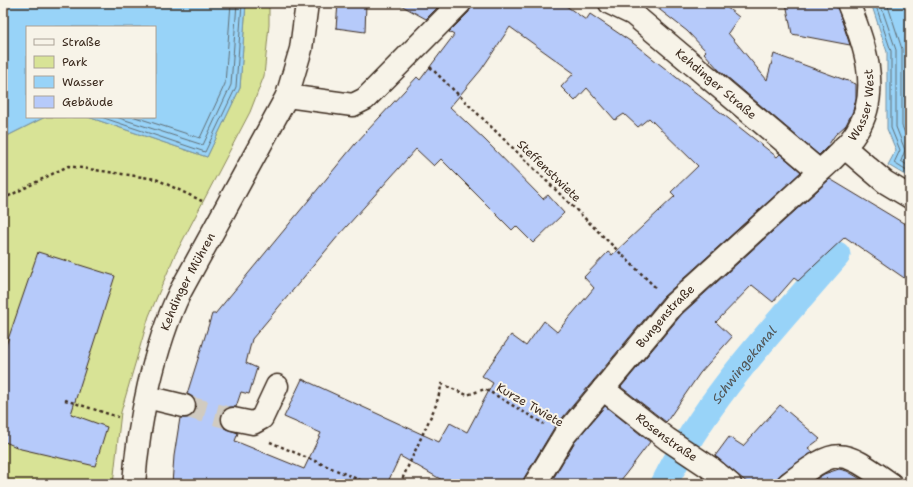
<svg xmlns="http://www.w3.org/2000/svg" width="913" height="487" viewBox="0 0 913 487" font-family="'Shantell Sans',sans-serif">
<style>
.green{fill:#d8e396;stroke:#8a865a}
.water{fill:#98d3f8;stroke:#738fa1}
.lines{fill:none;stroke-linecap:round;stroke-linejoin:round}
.shore{stroke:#606e75;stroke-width:1}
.canal{stroke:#98d3f8;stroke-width:27}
.building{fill:#b6cafa;stroke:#3b2a1e;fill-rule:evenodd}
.minor-tunnel{stroke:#d1cbc0;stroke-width:22;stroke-dasharray:22 11;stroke-linecap:butt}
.minor-casing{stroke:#3b2a1e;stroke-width:25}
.path{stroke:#3b2a1e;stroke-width:2.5;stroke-dasharray:3 3;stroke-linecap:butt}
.minor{stroke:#f7f3e8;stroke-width:22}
.labels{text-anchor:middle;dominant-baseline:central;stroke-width:4;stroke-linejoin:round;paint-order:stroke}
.street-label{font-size:12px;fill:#3b2a1e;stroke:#f7f3e8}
.water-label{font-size:13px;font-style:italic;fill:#525454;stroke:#f7f3e8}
</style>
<rect width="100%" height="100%" fill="#f7f3e8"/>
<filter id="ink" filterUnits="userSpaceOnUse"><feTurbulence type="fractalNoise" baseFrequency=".025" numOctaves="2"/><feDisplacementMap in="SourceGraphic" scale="8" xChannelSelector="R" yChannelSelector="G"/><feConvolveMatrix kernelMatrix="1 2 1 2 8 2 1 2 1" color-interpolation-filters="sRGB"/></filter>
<g filter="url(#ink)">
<path class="green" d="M246,3H269V25L264,76L250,112L174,257L149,316L121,412L113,484H3V138L45,117H88L207,157L240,88Z"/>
<path class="water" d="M3,3H246L240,88L207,157L88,117H155V27H27V117H45L3,138Z
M871,3H910V178L888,165L896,150L887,129V52Z"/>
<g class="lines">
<path class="shore" d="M875,3L891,51V128L900,150L894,163L910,173
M880,3L896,50V127L905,150L901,161L910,167
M887,3L902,49V126L910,145
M101,117L205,152L236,87L242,3
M116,117L203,145L231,85L237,3
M135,117L200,138L225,84L231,3"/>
<path class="canal" id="s1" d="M664,484C707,397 775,327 837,255"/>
</g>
<path class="building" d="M338,3H366L365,32L336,28Z
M397,3H442L426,19Z
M472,3H562L586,20L590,14L633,43L777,157L780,154L801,172L663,297L554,428L524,478L523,484H449L400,456L387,484H172L174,456L180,418H188L193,415L196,409V402L193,397L187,394L212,314H215L355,144L417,77L420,80L454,35L449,32L469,12ZM510,27L574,73L561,87L575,101L587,88L615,120L624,114L638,127L649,118L698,166L671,192L675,196L612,255L608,252L584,277L594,288L557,332L544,321L526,346L511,335L482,376L493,383L467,432L450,423L439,442L302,379L284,417L321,433L304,469L235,441L238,433L224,428L221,423V417L223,411L229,407H236L241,392L249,394L257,368L246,363L252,339L339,235L416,149L434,166L441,159L512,230L516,226L533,243L564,213L548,195L543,199L485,140L450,107L481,70Z
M651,3H721L739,17L728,33L767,80L774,54L856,84V98L853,111L846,125L835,135L827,147L819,155L719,70L704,53L706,51L687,31Z
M786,3H836L850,45L792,34Z
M830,179L910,227V282L845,237L798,281L794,278L773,302L752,285L716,322L732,337L700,373L667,421L666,422L621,387L682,314Z
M38,252L115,276L71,414L107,427L95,466L21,449L3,441V354Z
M780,405L820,439L808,448L813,452L781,474L777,479L776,484H749L715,456L729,437L743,446Z
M605,406L650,442L618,484H550L574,443Z
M839,469L847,471L869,484H809L824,474Z"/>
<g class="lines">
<path class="minor-tunnel" d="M184,406L233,419"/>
<g class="minor-casing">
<g id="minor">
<path id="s2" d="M610,3L633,14L819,171"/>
<path d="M287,96L353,105L365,99L460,3"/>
<path d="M844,147L885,182L910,197"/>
<path id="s3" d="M603,389L667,439L712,469L730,484"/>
<path d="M147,397L184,406"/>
<path d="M233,419L253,423L262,418L277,386"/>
<path id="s4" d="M134,484C138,423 154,347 180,292L287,96L301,49L307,3"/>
<path id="s5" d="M535,484L564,436L673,305L829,163C839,153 850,143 857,131C882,91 864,42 848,3"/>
<path d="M788,484C839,446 840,448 891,484"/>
</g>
</g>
<path class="path" d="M430,67L655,287
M3,199L68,166L156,179L202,201
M65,400L118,417
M270,442L369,484
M400,484L436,405L442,384L467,395L485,389L544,424"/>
<use href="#minor" class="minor"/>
</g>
</g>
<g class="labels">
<g class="street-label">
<text stroke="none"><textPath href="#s2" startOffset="134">Kehdinger Straße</textPath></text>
<text stroke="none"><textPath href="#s5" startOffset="507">Wasser West</textPath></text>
<text transform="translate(549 171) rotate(44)">Steffenstwiete</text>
<text stroke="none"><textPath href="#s4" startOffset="211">Kehdinger Mühren</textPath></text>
<text stroke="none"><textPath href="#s5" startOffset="213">Bungenstraße</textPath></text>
<text transform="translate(530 405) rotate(30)">Kurze Twiete</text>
<text stroke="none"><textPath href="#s3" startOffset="80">Rosenstraße</textPath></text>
</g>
<g class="water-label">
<text stroke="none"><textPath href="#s1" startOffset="144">Schwingekanal</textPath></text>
</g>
</g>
<rect width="913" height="487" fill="none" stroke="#f7f3e8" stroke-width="16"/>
<rect x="8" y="8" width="897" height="471" fill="none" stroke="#3b2a1e" stroke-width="1.5" filter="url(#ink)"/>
<rect x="26" y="26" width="130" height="92" fill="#f7f3e8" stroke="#aca397"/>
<rect x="34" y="39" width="20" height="6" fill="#f7f3e8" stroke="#aca397"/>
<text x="62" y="46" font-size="12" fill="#3b2a1e">Straße</text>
<rect x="34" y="56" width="20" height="12" fill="#d8e396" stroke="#aca397"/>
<text x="62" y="66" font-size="12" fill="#3b2a1e">Park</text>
<rect x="34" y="76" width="20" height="12" fill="#98d3f8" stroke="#aca397"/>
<text x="62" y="86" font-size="12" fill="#3b2a1e">Wasser</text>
<rect x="34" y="96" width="20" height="12" fill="#b6cafa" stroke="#aca397"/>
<text x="62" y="106" font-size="12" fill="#3b2a1e">Gebäude</text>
</svg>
